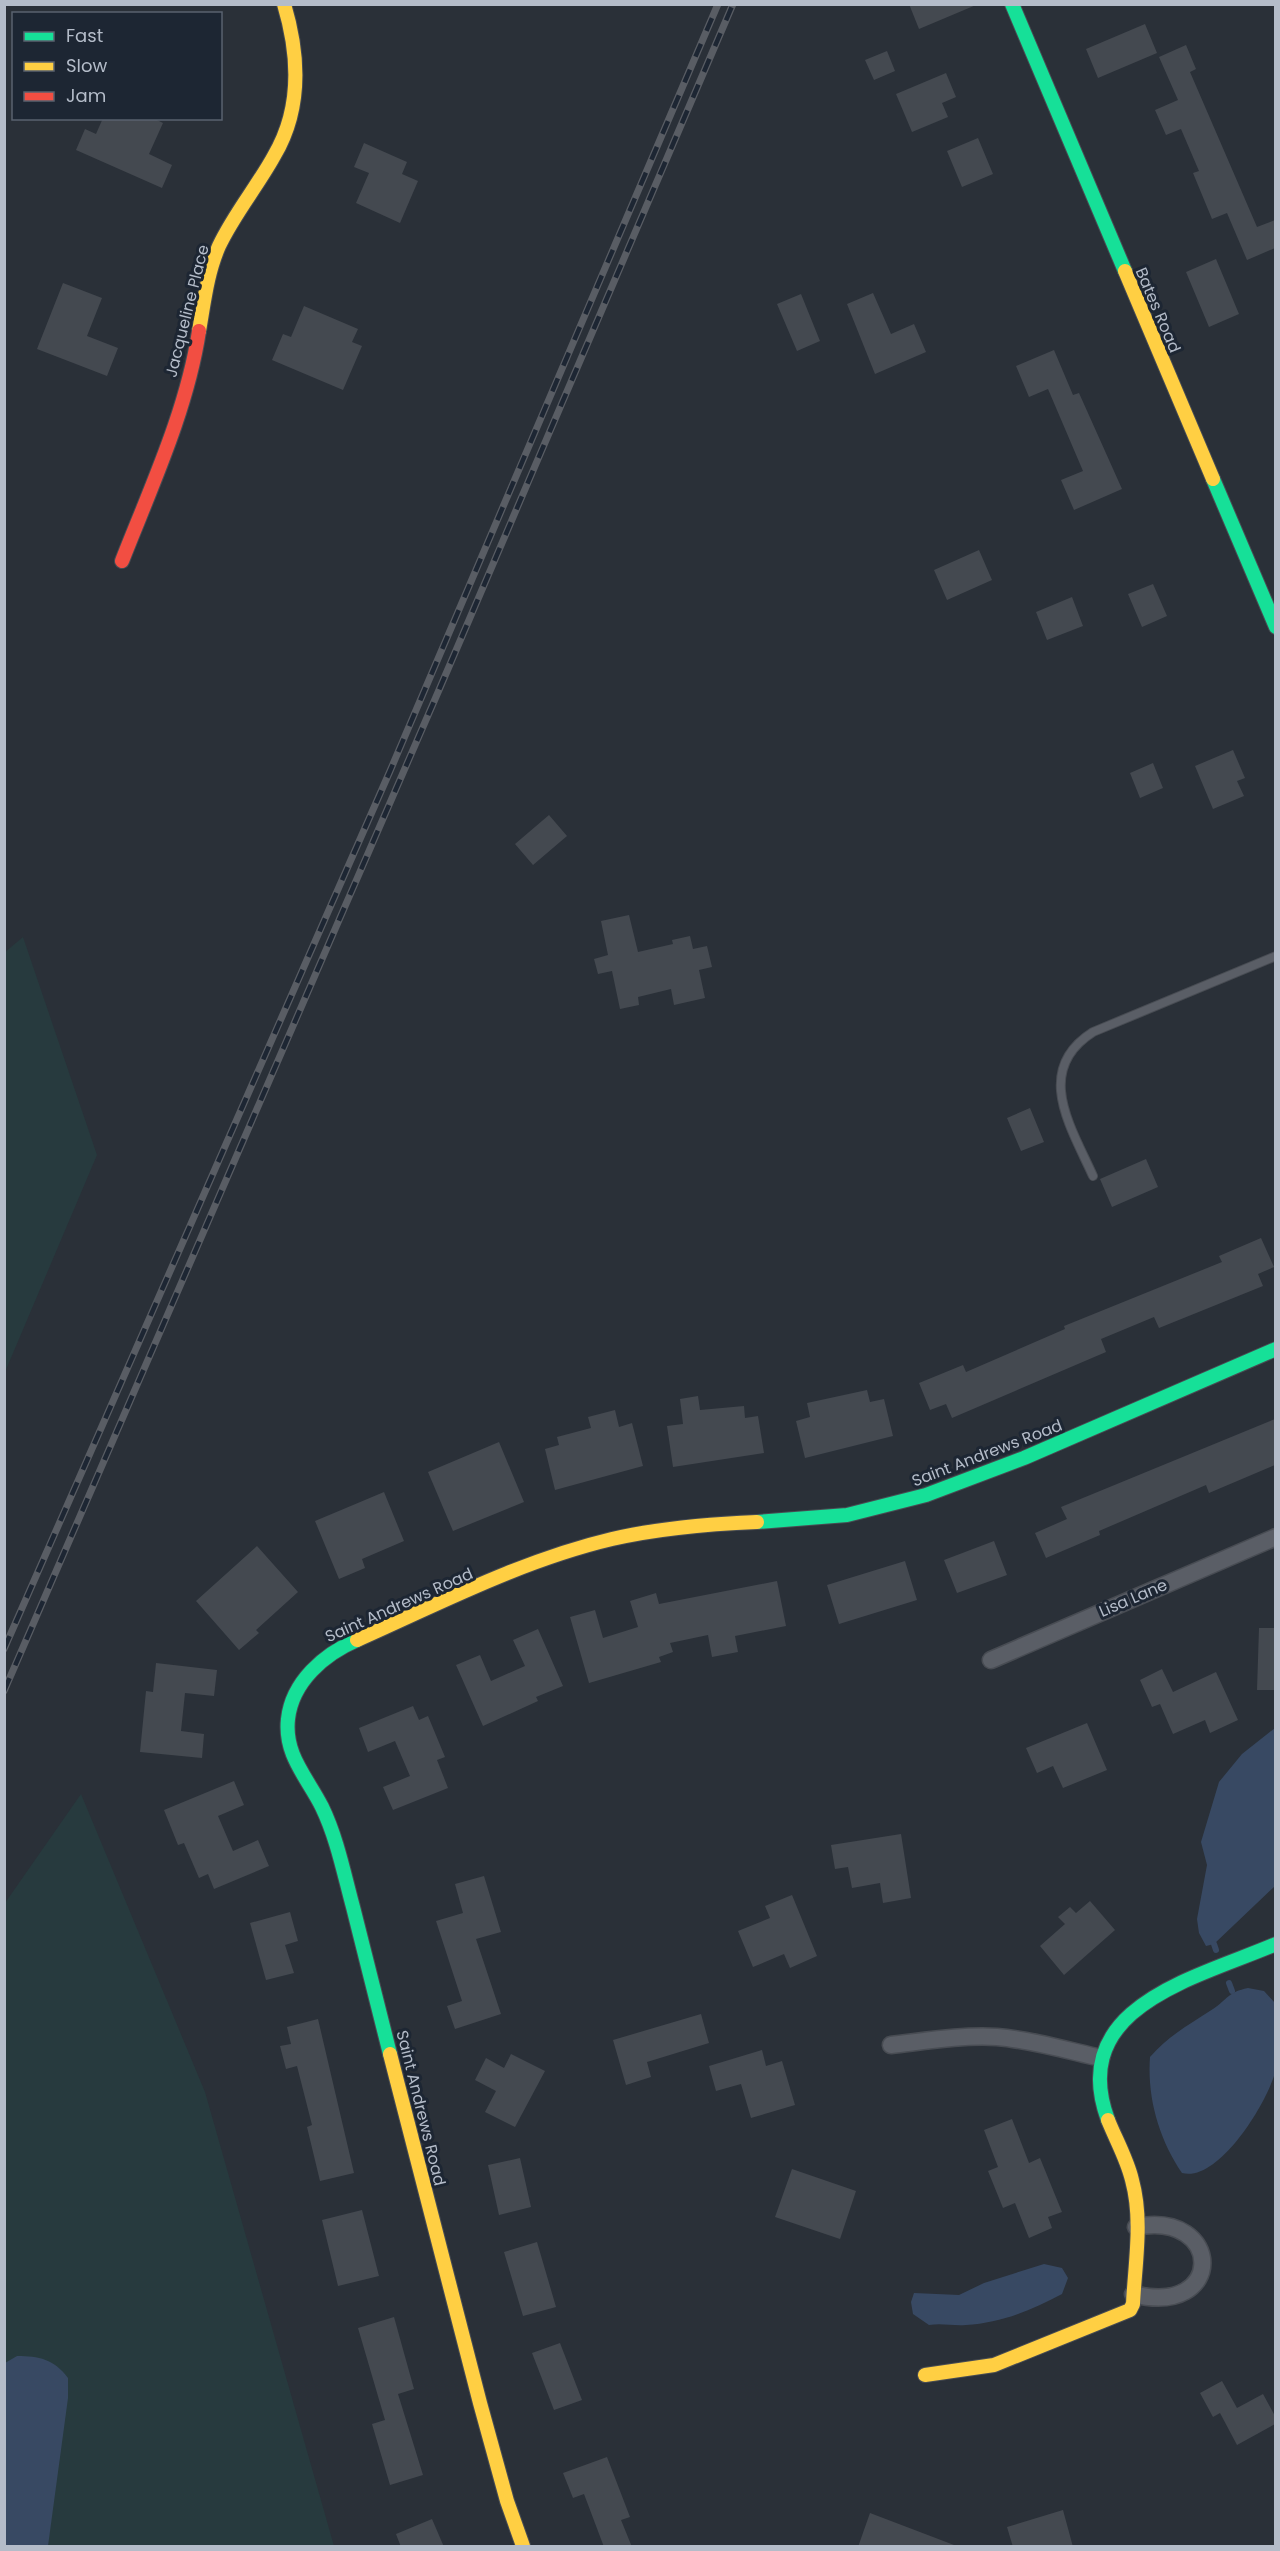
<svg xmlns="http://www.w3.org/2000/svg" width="1280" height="2551" viewBox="0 0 1280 2551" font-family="Poppins,sans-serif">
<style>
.green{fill:#273a3e}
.water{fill:#384963}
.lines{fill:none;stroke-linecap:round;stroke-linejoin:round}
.stream{stroke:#384963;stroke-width:6}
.building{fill:#444950}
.lane-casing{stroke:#484c53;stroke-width:10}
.street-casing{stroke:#484c53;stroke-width:19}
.fast-casing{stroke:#484c53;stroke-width:16}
.slow-casing{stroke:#484c53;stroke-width:16}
.jam-casing{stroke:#484c53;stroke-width:16}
.lane{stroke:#5a5e66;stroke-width:8}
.street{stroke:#5a5e66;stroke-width:16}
.fast{stroke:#16e098;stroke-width:14}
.slow{stroke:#ffcf43;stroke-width:14}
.jam{stroke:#f24e42;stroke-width:14}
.rail-casing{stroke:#595d64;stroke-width:7}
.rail{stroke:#1d2633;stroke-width:4.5;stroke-dasharray:14;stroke-linecap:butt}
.labels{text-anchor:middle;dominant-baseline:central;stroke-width:6;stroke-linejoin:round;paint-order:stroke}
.street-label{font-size:16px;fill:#b4bcc9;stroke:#1d2633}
</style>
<rect width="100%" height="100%" fill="#2a3038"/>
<path class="green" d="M23,937L97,1155L5,1372L4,953Z
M81,1794L205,2092L334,2546H5V1903Z"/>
<path class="water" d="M1275,1728V1886L1214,1944L1206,1946L1199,1933L1197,1919L1207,1865L1201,1842L1219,1782L1242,1754Z
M1248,1988L1264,1991L1275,2003C1276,2023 1280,2049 1276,2069C1269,2100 1219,2183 1182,2173C1159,2139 1147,2098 1150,2057C1168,2036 1190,2024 1213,2009C1228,1999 1228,1992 1248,1988Z
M1044,2264L1062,2268L1068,2278L1062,2294C1032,2310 1001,2323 966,2325C953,2326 942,2323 929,2325L913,2314L911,2302L914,2293L959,2295L984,2283Z
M17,2356C39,2356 54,2359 68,2378V2398L48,2546H5V2363Z"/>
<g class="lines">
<path class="stream" d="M1214,1944L1216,1950
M1229,1983L1232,1991"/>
</g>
<path class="building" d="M909,4H976V5L919,29Z
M1145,24L1157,53L1098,78L1086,49Z
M1186,45L1196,69L1190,72L1257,227L1275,220V248L1247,260L1227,213L1212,219L1193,173L1199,171L1181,129L1166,135L1155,110L1178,100L1159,57Z
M887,51L895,71L874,80L865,60Z
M946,73L956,97L942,103L948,117L912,132L896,94Z
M103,118H153L163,123L149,154L172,165L162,188L76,150L85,129L96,134Z
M978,138L993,174L962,187L947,151Z
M364,143L407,162L402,174L418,181L400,223L356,203L369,173L354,167Z
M1216,259L1239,314L1209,327L1186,272Z
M63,283L102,298L87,336L118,348L107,376L37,349Z
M873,293L891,334L914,324L926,352L875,374L847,304Z
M801,294L820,341L797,351L777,304Z
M304,306L358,329L352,342L362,346L343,390L272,360L283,334L291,337Z
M1054,350L1073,395L1079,393L1122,489L1074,510L1061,480L1083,471L1048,389L1029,397L1016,366Z
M979,550L992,580L947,600L934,570Z
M1153,584L1167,616L1142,627L1128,594Z
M1072,597L1083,626L1047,640L1036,612Z
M1233,750L1245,778L1237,781L1244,796L1213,809L1195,766Z
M1153,763L1163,788L1140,798L1130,773Z
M549,815L567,836L533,865L515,844Z
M629,915L638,952L673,944L672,940L690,936L693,949L707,946L712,967L699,970L705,998L674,1005L671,989L638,997L639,1005L620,1009L612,971L598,974L594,959L608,955L601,921Z
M1030,1108L1044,1142L1021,1151L1007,1118Z
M1146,1159L1158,1187L1112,1207L1100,1179Z
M1261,1238L1274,1267L1258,1274L1263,1286L1159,1328L1154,1317L1101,1339L1106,1352L952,1418L946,1404L930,1410L919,1383L963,1365L966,1372L1065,1329L1064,1326L1222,1262L1219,1256Z
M867,1390L870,1402L884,1399L893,1436L805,1458L796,1421L810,1417L807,1403Z
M698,1396L700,1410L744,1406L745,1418L758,1416L764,1453L673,1467L667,1426L683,1424L680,1399Z
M615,1410L619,1427L632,1423L643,1466L555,1490L545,1449L559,1445L557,1437L591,1428L588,1417Z
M1275,1419V1465L1209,1493L1206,1485L1099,1531L1100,1535L1046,1558L1035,1533L1067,1519L1061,1507Z
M499,1442L524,1502L453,1531L428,1472Z
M384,1492L404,1541L362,1559L365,1568L339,1579L315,1521Z
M994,1541L1007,1575L957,1593L944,1560Z
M257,1546L298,1592L256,1630L259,1633L239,1650L196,1601Z
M905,1561L917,1600L839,1624L827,1585Z
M777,1581L786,1626L735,1636L738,1652L712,1657L708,1635L670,1643L673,1652L659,1657L661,1662L589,1683L570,1617L595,1610L603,1638L638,1627L630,1601L656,1593L659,1604Z
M1259,1628H1275V1690H1257Z
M538,1629L563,1686L536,1697L538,1701L483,1726L456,1665L480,1655L491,1681L525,1666L513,1640Z
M156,1663L217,1670L214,1696L185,1693L181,1731L204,1734L202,1758L140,1752L146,1691L153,1692Z
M1162,1669L1173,1692L1216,1672L1238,1720L1210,1733L1205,1720L1173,1734L1160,1704L1152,1707L1140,1680Z
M413,1706L419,1720L428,1716L445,1757L437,1760L448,1788L393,1810L383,1787L410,1776L395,1741L368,1752L359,1728Z
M1087,1723L1107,1770L1063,1788L1053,1766L1037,1773L1026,1748Z
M234,1781L244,1805L218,1816L233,1851L258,1840L269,1866L214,1889L208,1874L199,1878L184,1843L178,1845L164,1810Z
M901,1834L911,1898L883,1903L880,1883L852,1888L848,1867L835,1869L831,1845Z
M484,1876L501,1932L476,1939L501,2014L455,2029L447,2006L462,2001L436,1921L463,1913L455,1884Z
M792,1895L817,1956L790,1968L784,1954L753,1967L738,1931L770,1918L765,1906Z
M1090,1901L1115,1930L1064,1975L1040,1946L1065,1924L1058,1917L1070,1907L1076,1913Z
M290,1912L298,1941L285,1945L294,1973L266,1980L250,1923Z
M701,2014L709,2043L647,2062L651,2077L626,2085L613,2040Z
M318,2019L354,2173L320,2181L307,2127L312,2125L297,2066L286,2069L280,2046L291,2044L287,2027Z
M762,2050L766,2066L782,2061L795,2105L751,2118L741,2084L716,2091L709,2066Z
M511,2054L545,2071L515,2127L485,2112L496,2091L475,2080L486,2058L504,2068Z
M1012,2119L1029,2163L1040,2158L1062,2212L1048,2217L1052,2228L1029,2238L1015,2203L1003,2208L988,2171L998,2167L984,2130Z
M520,2158L531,2207L499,2215L488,2165Z
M792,2169L856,2191L840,2239L775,2217Z
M362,2210L379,2276L338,2286L322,2220Z
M537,2242L556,2307L523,2316L504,2252Z
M394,2317L414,2389L398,2394L423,2475L390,2485L372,2424L385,2420L358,2328Z
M560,2343L582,2400L554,2410L532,2353Z
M1222,2381L1237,2408L1263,2394L1275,2416V2424L1237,2445L1220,2413L1213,2417L1200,2393Z
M607,2457L630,2517L621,2520L632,2547H604L584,2494L573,2498L563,2473Z
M1063,2510L1073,2547H1013L1007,2527Z
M870,2513L954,2545V2547H858Z
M432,2519L444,2547H401L396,2534Z"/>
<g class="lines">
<g class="lane-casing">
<path id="lane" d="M1093,1176C1071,1127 1033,1070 1093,1032L1276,956"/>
</g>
<g class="street-casing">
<path id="street" d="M991,1660L1276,1537
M891,2045C926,2041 961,2035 997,2037C1032,2040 1066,2050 1101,2058
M1133,2294C1226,2318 1224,2210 1136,2227"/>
</g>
<g class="fast-casing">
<path id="fast" d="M1012,4L1125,271
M1213,479L1276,627
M757,1522L847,1515L926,1495L1024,1458L1276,1349
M357,1640C324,1654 292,1682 288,1719C284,1755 307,1777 322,1807C337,1838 344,1874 353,1907C365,1956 378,2005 390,2054
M1108,2120C1066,2006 1197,1978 1276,1944"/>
</g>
<g class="slow-casing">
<path id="slow" d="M1125,271L1213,479
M199,331C204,303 207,273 219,246C234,214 257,187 274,156C302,109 299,54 284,4
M357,1640C440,1603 523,1560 612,1539C660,1528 708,1524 757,1522
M390,2054L480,2403L507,2501L523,2546
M925,2375L994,2365L1130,2310L1133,2304C1135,2263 1143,2220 1132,2180C1127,2159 1116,2140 1108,2120"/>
</g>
<g class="jam-casing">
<path id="jam" d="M122,561C151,487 187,410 199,331"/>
</g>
<use href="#lane" class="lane"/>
<use href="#street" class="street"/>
<use href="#fast" class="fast"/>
<use href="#slow" class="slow"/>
<use href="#jam" class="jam"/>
<g class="rail-casing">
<path id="rail" d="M4,1649L390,771L718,4
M4,1691L439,690L733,4"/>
</g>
<use href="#rail" class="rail"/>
</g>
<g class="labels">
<g class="street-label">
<text transform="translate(1158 310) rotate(67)">Bates Road</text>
<text transform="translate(187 311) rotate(-76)">Jacqueline Place</text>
<text transform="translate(987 1453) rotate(-21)">Saint Andrews Road</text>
<text transform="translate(1133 1598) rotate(-23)">Lisa Lane</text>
<text transform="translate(399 1605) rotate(-24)">Saint Andrews Road</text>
<text transform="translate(421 2108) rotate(76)">Saint Andrews Road</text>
</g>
</g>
<rect width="1280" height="2551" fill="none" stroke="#b4bcc9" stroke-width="12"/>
<rect x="12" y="12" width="210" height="108" fill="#1d2633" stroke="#59626f" stroke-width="1.5"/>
<rect x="24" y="32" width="30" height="9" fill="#16e098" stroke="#59626f" stroke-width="1.5"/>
<text x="66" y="42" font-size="18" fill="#b4bcc9">Fast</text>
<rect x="24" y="62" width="30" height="9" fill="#ffcf43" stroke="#59626f" stroke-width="1.5"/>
<text x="66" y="72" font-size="18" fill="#b4bcc9">Slow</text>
<rect x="24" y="92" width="30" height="9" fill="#f24e42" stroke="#59626f" stroke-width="1.5"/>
<text x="66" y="102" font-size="18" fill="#b4bcc9">Jam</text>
</svg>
